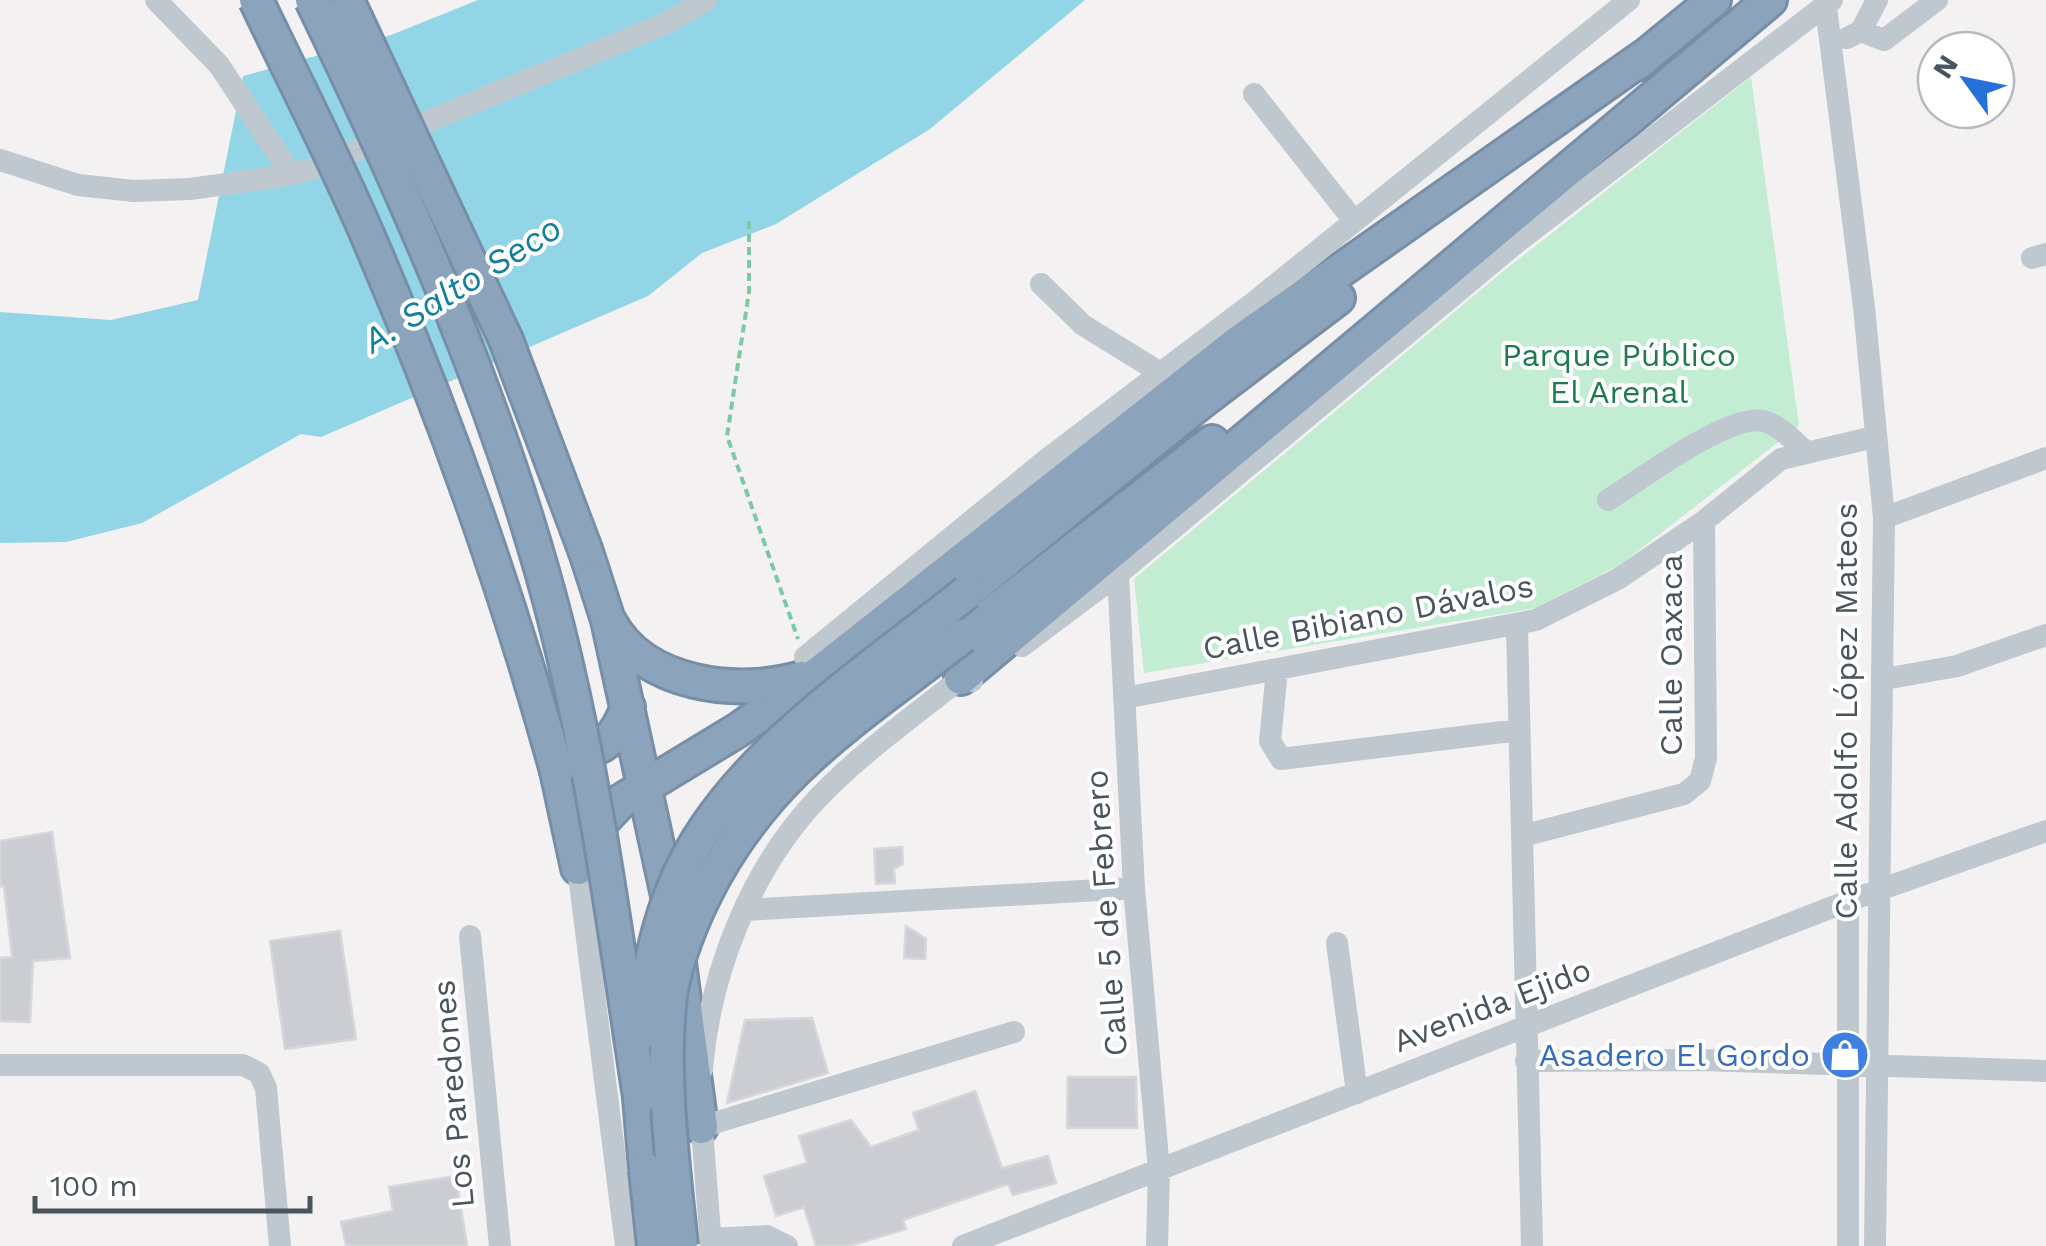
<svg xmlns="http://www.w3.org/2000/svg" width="2046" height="1246" viewBox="0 0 2046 1246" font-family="'Work Sans',sans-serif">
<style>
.green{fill:#c2edd3}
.water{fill:#92d5e7}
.building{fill:#cbcdd3;stroke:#d5d7db;stroke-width:2.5}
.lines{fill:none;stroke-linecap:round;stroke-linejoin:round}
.highway-casing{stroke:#778ea8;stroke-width:38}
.path{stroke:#7cc9a4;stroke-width:4;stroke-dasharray:8 5;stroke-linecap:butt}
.minor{stroke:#bfc8ce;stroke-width:22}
.highway{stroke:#8ca3bc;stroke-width:32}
.highway-bridge-casing{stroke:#778ea8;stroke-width:38;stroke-linecap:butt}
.highway-bridge{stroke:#8ca3bc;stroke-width:32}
.labels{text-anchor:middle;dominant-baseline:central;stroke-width:8;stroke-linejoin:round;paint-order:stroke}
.park-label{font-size:32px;fill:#1d7b4d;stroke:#fff}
.street-label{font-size:32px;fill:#49545d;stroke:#fff}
.shop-label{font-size:32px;fill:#366cbe;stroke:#fff;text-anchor:end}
.water-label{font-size:35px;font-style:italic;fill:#15809d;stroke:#fff}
</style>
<rect width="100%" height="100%" fill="#f3f1f1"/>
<path class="green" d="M1751,77L1799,426L1621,564L1536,608L1144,673L1134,579L1506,269Z"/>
<path class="water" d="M478,0H1085L930,129L776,224L702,253L648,296L321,437L301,434L142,523L66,542L0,543V312L111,320L198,300L243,76L391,35Z"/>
<path class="building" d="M52,832L70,958L33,961L30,1022L0,1021V958L12,957L4,886H0V841Z
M902,847L903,864L894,869L895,883L876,884L874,849Z
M906,926L926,939L925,959L904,958Z
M340,931L356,1039L285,1049L270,941Z
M812,1018L828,1073L727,1103L745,1020Z
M1068,1077H1136L1137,1128H1067Z
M975,1091L1002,1168L1048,1156L1056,1183L1013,1195L1008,1184L903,1220L906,1229L849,1246H816L804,1207L776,1216L764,1176L807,1163L799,1136L851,1120L871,1147L919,1130L913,1113Z
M456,1176L467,1246H346L341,1222L393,1211L389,1187Z"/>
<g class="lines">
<g class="highway-casing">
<path id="highway" d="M1636,64L1714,0
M586,552L608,620L672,914
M967,592L1202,401L1338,298
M609,621C643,686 739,697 802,678
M963,636L1212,442
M961,678L1770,0
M560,742C597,762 615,740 628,707
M557,771L578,868
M578,868L590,834L621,801L738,730L820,672L1240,341L1651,52
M679,963L701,1127
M640,1097L646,1170"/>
</g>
<path class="path" d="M749,221V292L727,436L798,639"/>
<path class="minor" d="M156,0L219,65L291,174
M1825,0L1864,307L1884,518L1875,1246
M1861,31L1884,40L1937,0
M1847,38L1861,31L1877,0
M1254,94L1354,221
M0,160L78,185L134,191L190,189L276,177L309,170L667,23L706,0
M2032,258L2046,254
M1041,284L1083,325L1159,372
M1608,500C1639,481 1733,409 1767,422C1781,427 1794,441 1805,451
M1884,518L2046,458
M1118,574L1134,888L1159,1170L1157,1246
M1517,627L1532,1246
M1022,646L1118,574L1516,243L1832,0
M805,657L1046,460L1253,303L1629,0
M1277,670L1270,741L1281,759L1519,730
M1885,679L1957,666L2046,635
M1124,698L1536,620L1618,579L1704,521L1781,459L1874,437
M1522,836L1684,794L1700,781L1706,758L1704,521
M578,868L626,1246
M746,910L1134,888
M470,936L500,1246
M1337,943L1357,1093
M1526,1061L1701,1060L2046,1071
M0,1065H243L259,1073L266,1088L280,1246
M702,1069C710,972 751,868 819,797C861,753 914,716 961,678L972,681
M701,1116L711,1246
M701,1127L1014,1032
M711,1239L767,1236L787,1246
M963,1246L1848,901L2046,831
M1848,1246V901"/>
<use href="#highway" class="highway"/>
<g class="highway-bridge-casing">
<path id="highway-bridge" d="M256,0C294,80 335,159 370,241C444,413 507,590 557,771
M312,0C409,201 502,410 557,627C596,782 616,939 640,1097
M347,0L506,340L586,552
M641,1033C647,980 656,927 678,878C731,758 867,673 967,592
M646,1170L654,1246
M681,1246C673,1166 662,1084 669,1004C673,967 688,929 704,896C765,772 858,718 963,636"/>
</g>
<use href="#highway-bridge" class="highway-bridge"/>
</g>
<defs>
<g id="shop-disc" transform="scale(2.5)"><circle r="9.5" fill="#3f7fe0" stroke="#fff"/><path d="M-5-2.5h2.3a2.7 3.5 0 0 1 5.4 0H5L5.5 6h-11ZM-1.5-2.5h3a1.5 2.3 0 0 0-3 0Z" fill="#fff"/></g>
</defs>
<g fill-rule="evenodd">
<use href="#shop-disc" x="1845" y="1055"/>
</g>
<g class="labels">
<g class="park-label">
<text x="1619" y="355">Parque Público<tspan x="1619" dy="37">El Arenal</tspan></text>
</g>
<g class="street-label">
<text transform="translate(1368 617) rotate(-11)">Calle Bibiano Dávalos</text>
<text transform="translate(1671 655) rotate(-90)">Calle Oaxaca</text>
<text transform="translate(1846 711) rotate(-90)">Calle Adolfo López Mateos</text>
<text transform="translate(1106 913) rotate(-94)">Calle 5 de Febrero</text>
<text transform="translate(1492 1005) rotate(-21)">Avenida Ejido</text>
<text transform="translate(453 1094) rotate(-95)">Los Paredones</text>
</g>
<g class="shop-label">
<text x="1810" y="1055">Asadero El Gordo</text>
</g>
<g class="water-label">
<text transform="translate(462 284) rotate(-32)">A. Salto Seco</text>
</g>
</g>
<g transform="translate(1966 80) rotate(303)"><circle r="48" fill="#ffffff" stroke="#b6bbbe" stroke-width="2.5"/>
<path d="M0-8L18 38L0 25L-18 38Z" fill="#2472d9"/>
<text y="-15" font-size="28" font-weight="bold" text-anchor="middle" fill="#49545d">N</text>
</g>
<path d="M35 1196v15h275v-15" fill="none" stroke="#49545d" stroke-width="5"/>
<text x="50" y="1196" font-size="30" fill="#49545d" stroke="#ffffff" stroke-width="8" paint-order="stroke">100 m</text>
</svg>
